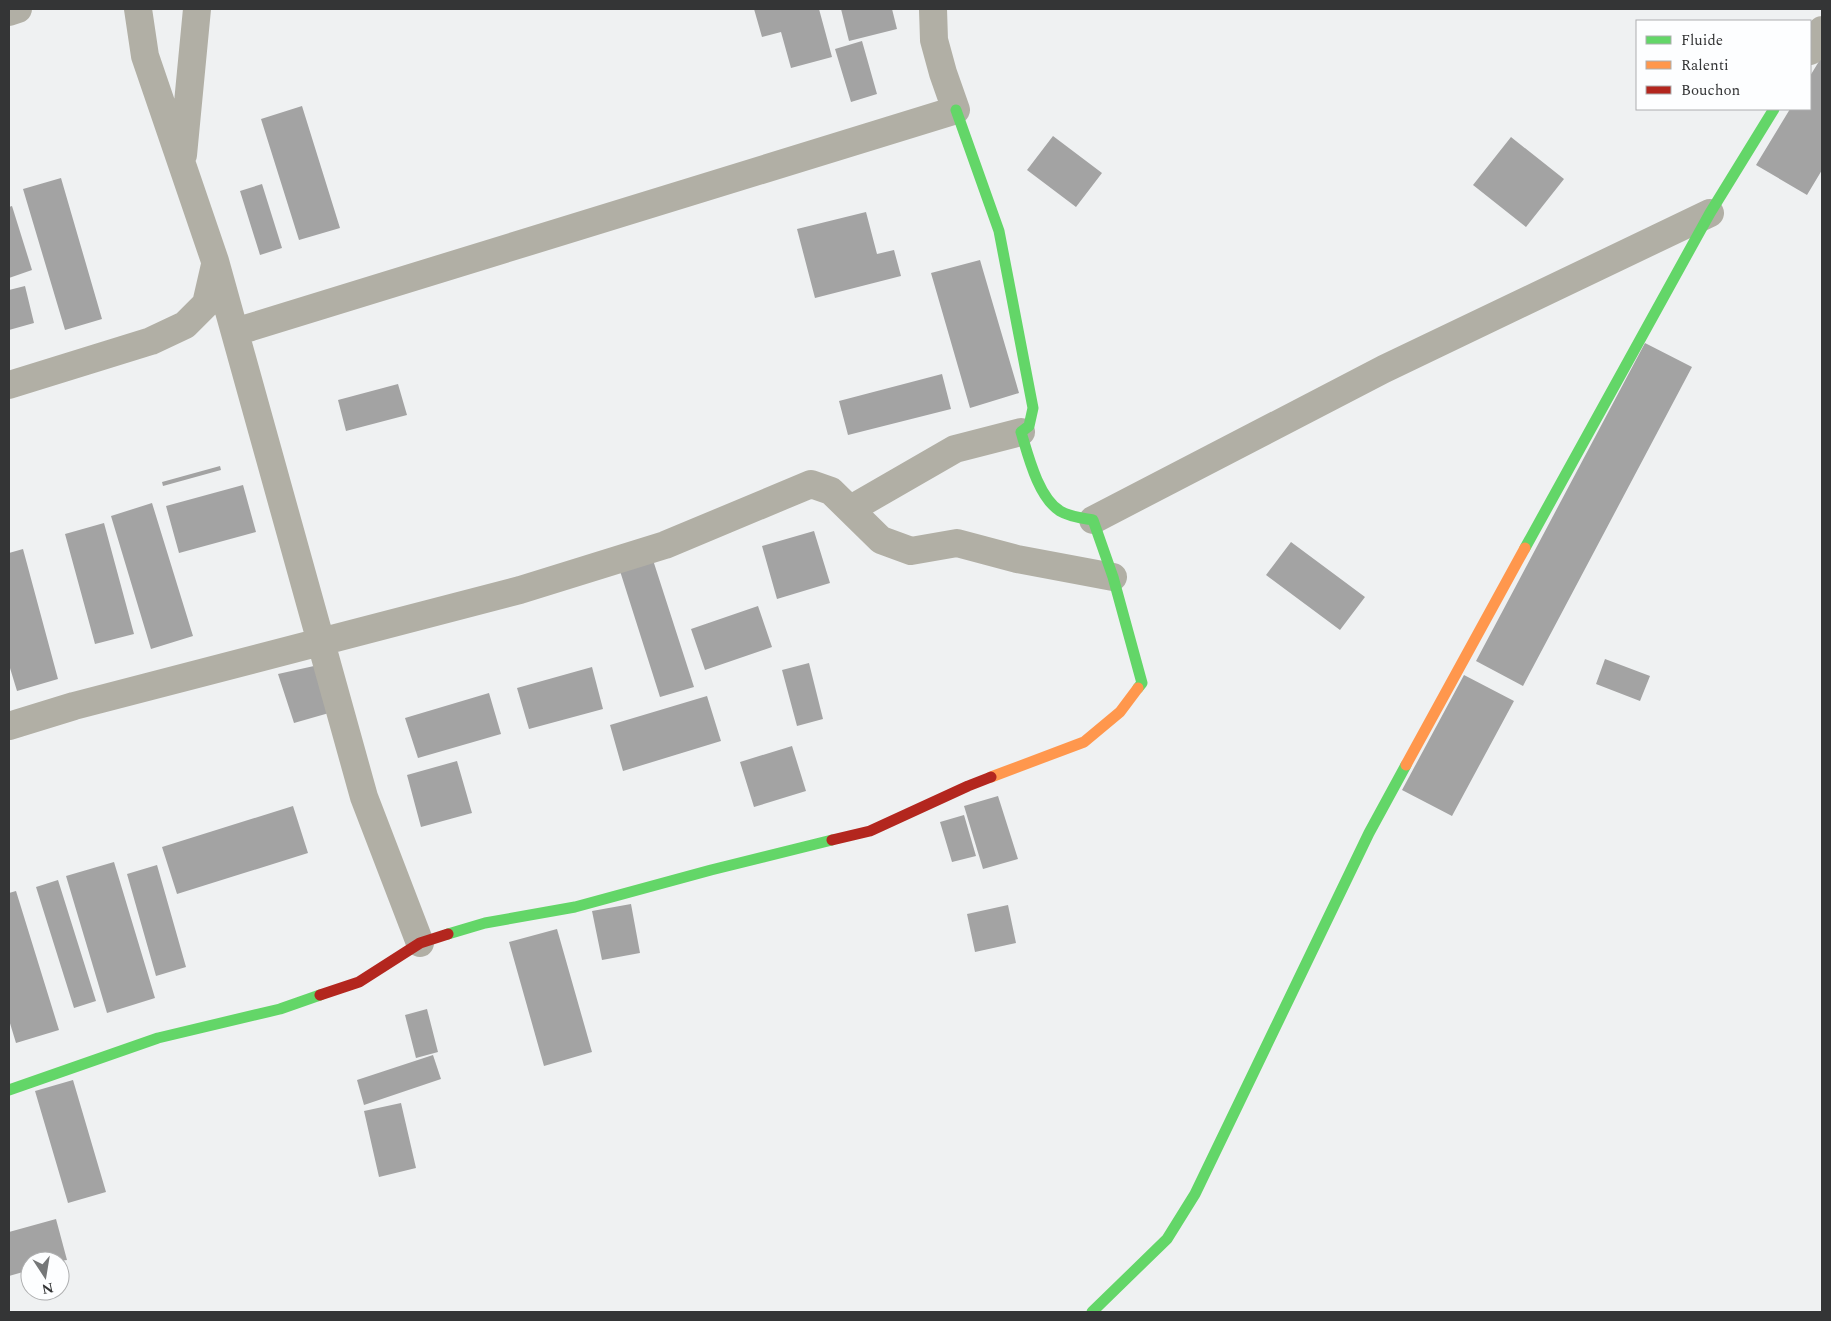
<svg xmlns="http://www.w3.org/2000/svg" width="1831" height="1321" viewBox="0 0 1831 1321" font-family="Spectral,serif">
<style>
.building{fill:#a3a3a3}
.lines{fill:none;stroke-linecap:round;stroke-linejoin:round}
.street{stroke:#b1afa5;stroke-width:28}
.fast{stroke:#63d668;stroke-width:11}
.slow{stroke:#ff974d;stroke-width:11}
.jam{stroke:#b3261e;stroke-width:11}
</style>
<rect width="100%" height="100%" fill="#eff1f2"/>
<path class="building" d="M754,9H819L832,57L791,68L781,32L762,37Z
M841,9H892L897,29L849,41Z
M862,41L877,94L851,102L835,49Z
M1821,58L1822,59V170L1807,195L1756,165L1790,109H1810V76Z
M302,106L340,228L299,240L261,119Z
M1053,136L1102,173L1076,207L1027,170Z
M1511,137L1564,179L1526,227L1473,185Z
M61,178L102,319L65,330L23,189Z
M262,184L282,248L260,255L240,191Z
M12,206L32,270L9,278V207Z
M866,212L877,254L894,250L901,276L815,298L797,229Z
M980,260L1019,393L970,408L931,273Z
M25,286L34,323L9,330V290Z
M1645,343L1692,367L1523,686L1476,661Z
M942,374L951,409L848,435L839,401Z
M398,384L407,415L346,431L338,400Z
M220,466L221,470L163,486L162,482Z
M243,485L256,532L179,553L166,506Z
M152,503L193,636L151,649L111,516Z
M104,523L134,634L95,644L65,534Z
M814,531L830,583L777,599L762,546Z
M1291,542L1365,597L1340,630L1266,575Z
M23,549L58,679L17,691L10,668L9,669V553Z
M653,560L694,687L660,697L620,571Z
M758,606L772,647L705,670L691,629Z
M1605,659L1650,676L1640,701L1596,684Z
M809,663L823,719L797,726L782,670Z
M314,666L329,713L294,723L278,674Z
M592,667L603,709L529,729L517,688Z
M1464,675L1514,701L1452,816L1402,790Z
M489,693L501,734L418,758L405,718Z
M707,696L721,741L623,771L610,725Z
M792,746L806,791L754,807L740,762Z
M457,761L472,813L421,827L407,775Z
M998,796L1018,859L983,869L964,806Z
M293,806L308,853L177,894L162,847Z
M964,815L976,856L952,862L940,822Z
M114,862L155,998L107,1013L66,876Z
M157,865L186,967L156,976L127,874Z
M58,880L96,1001L74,1008L36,887Z
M16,891L59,1030L16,1043L9,1020V893Z
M631,904L640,953L602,960L592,911Z
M1008,905L1016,943L975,952L967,914Z
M557,929L592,1052L544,1066L509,942Z
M427,1009L438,1052L416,1058L405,1015Z
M433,1055L441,1079L364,1105L357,1080Z
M73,1080L106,1192L68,1203L35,1091Z
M401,1103L416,1168L379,1177L364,1111Z
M56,1219L67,1260L60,1261H30V1270L9,1276V1232Z"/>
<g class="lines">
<path class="street" d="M138,9L145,56L215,261L364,797L420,943
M9,12L18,9
M1810,51L1822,30
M183,155L197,9
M235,332L956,110L943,73L934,40L933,9
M9,385L151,341L185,325L206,304L215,265
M851,509L955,449L1021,432
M1093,520L1384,369L1710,213
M9,726L74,706L520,590L665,545L811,484L831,491L881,540L911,551L957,543L1017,559L1113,577"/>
<path class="fast" d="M956,110L999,231L1033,408L1029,426L1021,432C1028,455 1038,497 1060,511C1070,517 1082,518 1093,520L1113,577L1142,683L1138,688
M1525,548L1710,213L1774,109
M448,934L485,923L575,907L711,870L832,840
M9,1090L158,1038L280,1009L320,995
M1092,1312L1167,1239L1195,1194L1369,833L1406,765"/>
<path class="slow" d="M1406,765L1525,548
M991,777L1084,742L1120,712L1138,688"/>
<path class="jam" d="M832,840L870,831L968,786L991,777
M320,995L359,982L420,943L448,934"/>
</g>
<rect width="1831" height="1321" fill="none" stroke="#343536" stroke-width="20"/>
<rect x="1636" y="20" width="175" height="90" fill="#fdfeff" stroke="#adaeaf"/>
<rect x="1646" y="36" width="25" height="8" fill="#63d668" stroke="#adaeaf"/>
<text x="1681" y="45" font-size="15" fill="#343536">Fluide</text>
<rect x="1646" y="61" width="25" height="8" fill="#ff974d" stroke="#adaeaf"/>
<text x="1681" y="70" font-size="15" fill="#343536">Ralenti</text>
<rect x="1646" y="86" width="25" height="8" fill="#b3261e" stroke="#adaeaf"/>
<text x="1681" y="95" font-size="15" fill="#343536">Bouchon</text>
<g transform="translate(45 1276) rotate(168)"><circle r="24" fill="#fdfeff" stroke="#adaeaf"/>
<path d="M0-4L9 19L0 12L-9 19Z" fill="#757778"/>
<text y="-8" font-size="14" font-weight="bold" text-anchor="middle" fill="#343536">N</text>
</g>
</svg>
